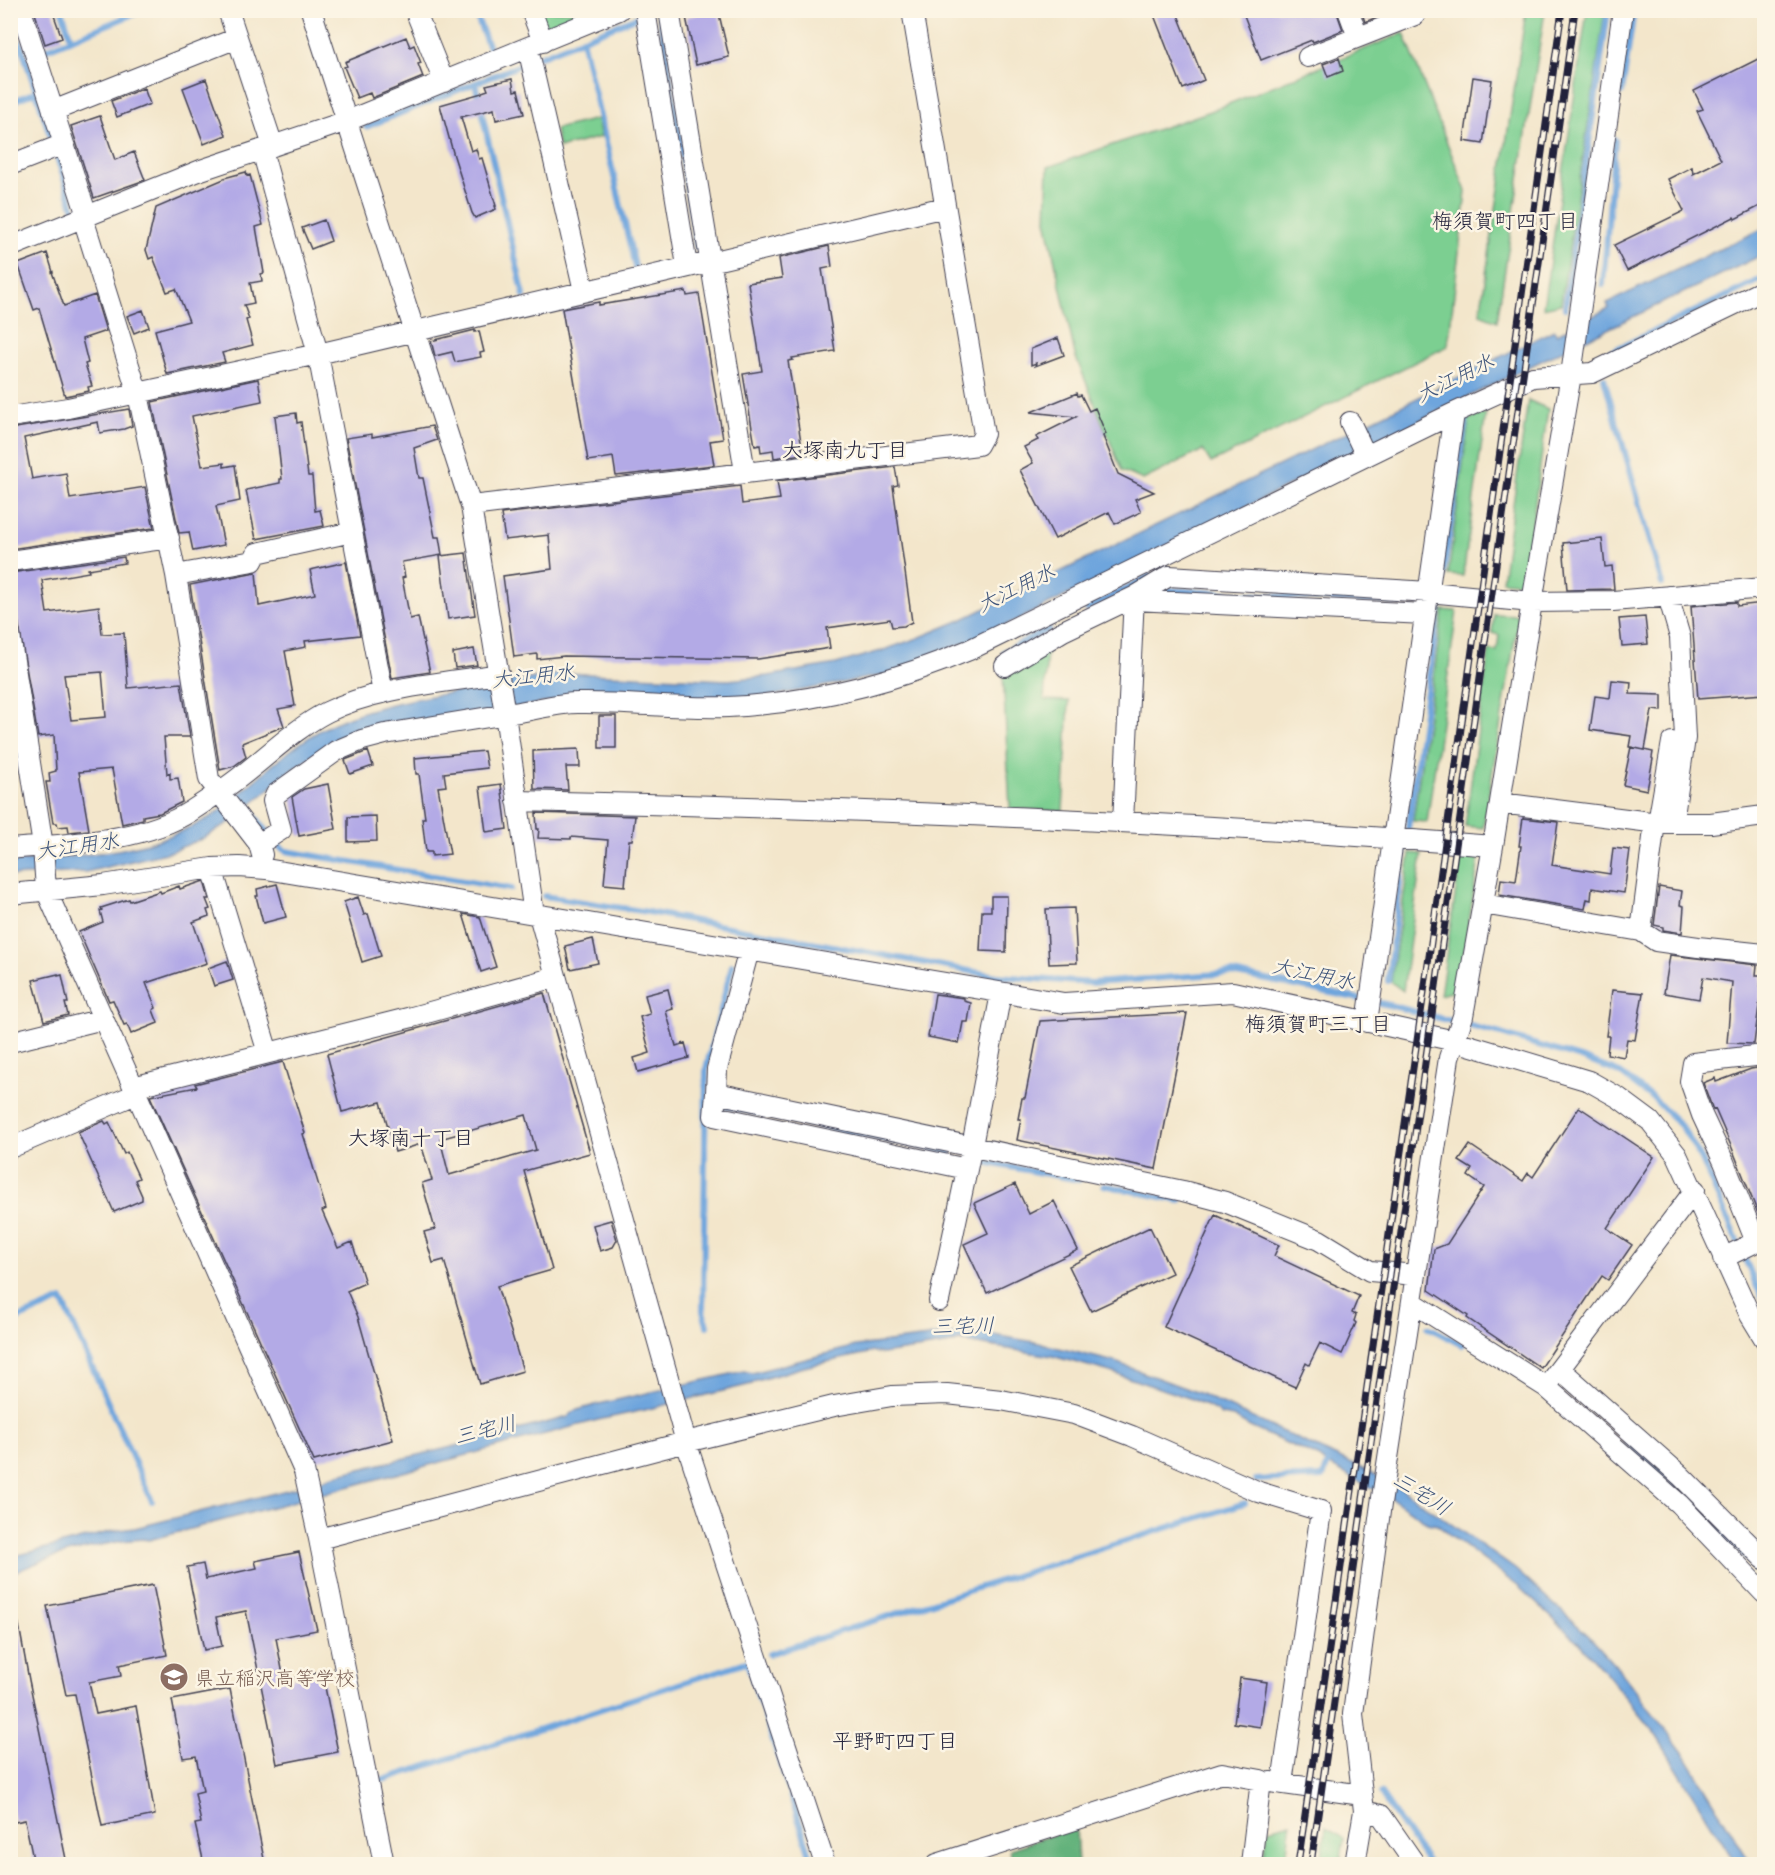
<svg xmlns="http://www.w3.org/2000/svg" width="1775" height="1875" viewBox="0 0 1775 1875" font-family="'Playpen Sans','Klee One',sans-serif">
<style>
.green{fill:#7bcf91;stroke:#4e7866;stroke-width:1.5}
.forest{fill:#64b27b;stroke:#436a5b;stroke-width:1.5}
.water{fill:#6ea5dd;stroke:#48648c;stroke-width:1.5}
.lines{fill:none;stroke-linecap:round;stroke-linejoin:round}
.stream{stroke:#6ea5dd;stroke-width:6}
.building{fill:#b3aae6;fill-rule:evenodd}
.minor-casing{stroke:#413f51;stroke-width:22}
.minor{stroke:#fff;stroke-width:20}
.rail-casing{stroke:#22223b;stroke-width:7}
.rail{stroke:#fcf5e5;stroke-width:4.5;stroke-dasharray:14;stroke-linecap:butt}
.labels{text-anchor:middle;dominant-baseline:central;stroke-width:5;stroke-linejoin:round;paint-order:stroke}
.education-label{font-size:20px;fill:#785e54;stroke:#fcf5e5;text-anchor:start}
.neighbourhood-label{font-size:21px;fill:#22223b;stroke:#fcf5e5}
.water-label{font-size:21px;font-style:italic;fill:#40567c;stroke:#fcf5e5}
</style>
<rect width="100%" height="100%" fill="#fcf5e5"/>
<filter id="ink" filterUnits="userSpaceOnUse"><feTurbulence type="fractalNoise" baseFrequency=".0167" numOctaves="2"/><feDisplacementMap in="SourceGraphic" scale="12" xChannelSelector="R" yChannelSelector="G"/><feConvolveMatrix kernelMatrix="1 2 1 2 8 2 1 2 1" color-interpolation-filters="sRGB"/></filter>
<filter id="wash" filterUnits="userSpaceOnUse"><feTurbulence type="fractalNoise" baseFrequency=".008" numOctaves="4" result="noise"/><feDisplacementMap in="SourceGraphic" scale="24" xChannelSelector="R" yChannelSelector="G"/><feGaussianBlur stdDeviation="1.35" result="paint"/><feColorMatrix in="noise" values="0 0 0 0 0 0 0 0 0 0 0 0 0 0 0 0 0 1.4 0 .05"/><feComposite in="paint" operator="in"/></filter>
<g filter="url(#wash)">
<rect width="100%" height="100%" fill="#f3e6cb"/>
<path class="green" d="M536,11H584L587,17L550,32Z
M1526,11H1545L1497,321L1480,314Z
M1587,11H1605L1561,304L1543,308Z
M1404,33L1466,191L1448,346L1211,463L1203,450L1143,480L1122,471L1075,355L1046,220L1048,167L1211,111Z
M597,119L601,137L559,148L555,129Z
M1528,400L1548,409L1524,583L1502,581Z
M1486,413L1463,576L1448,575L1469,419Z
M1443,610L1457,611L1427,822L1413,821Z
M1494,614L1519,615L1483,828L1465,826L1489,650L1497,651L1499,635L1492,633Z
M1047,650L1044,700L1069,701L1063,811L1010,809L1003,675Z
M1410,853L1422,854L1403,991L1391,982Z
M1461,857L1479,859L1458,990L1440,995Z
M1291,1823L1285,1864H1263L1268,1829Z
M1326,1827L1344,1839L1340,1864H1321Z"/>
<path class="forest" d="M1076,1827L1078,1864H1012L1010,1849Z"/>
<path class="water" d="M1764,228V254L1516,373L1013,622L894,673L744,701L575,697L334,742L293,769L230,822L204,838L170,852L86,872L11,876V862C79,856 151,853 212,816C222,810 231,800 240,793C265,772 290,748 319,731C368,703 430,697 485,687L488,681L509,679L517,681L564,673L728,680L768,676L836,664L881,651L918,638L961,620L1379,417L1552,331L1554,330L1557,334L1609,308L1607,303Z
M982,1333L1035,1342L1115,1362L1201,1394L1393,1483L1515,1569L1588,1635L1618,1668L1685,1755L1751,1864H1736L1656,1735L1599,1665L1578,1642L1519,1587L1437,1525L1428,1523L1391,1498L1328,1465L1320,1458L1250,1427L1233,1417L1221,1415L1217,1411L1192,1399L1107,1371L1052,1356L959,1341L951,1344L882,1354L873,1352L804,1367L756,1381L752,1384L640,1411L598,1420L149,1540C131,1536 65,1553 45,1560C33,1564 22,1570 11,1573V1557L113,1531L135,1528L315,1483L339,1474L456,1446L568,1417L574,1411L599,1404L744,1371L752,1373L856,1346L928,1337C945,1332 964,1335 982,1333Z"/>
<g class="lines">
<path class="stream" d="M62,10L71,39
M474,10L492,55
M659,10L697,247
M10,15L15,28
M582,39L636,271
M20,42L52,141
M42,51L144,10
M539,57L637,17
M475,83L524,296
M1622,92L1634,10
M10,102L36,92
M366,127L523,64
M57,157L74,210
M1603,284L1615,140
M1565,308L1608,10
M1598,358L1764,278
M1604,378L1662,584
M1442,582L1466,419
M1168,590L1407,603
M1087,609L1150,576
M1004,652L1049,629
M244,803L281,848L286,851L511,889
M1408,828L1439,605
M544,896L642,911L997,976L1092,983L1232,973L1385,1004L1501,1034L1584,1059L1620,1073L1654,1099L1682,1127L1702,1160L1757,1287L1764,1300
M1388,981L1404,848
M724,1106L950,1153
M984,1162L1079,1180
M1104,1185L1180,1201
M10,1322L62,1300L152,1501
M707,1326L703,1311L706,1069L732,965
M1428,1327L1462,1345
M1626,1441L1678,1487L1764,1575
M1256,1480L1323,1477L1330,1459
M769,1654L1245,1503
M747,1662L813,1864
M377,1782L749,1661
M1381,1794L1429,1864"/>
</g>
<g id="blocks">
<path class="building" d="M34,10H52L62,38L45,44Z
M718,10L729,57L696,65L686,17Z
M1152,10H1176L1204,80L1183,89Z
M1242,10H1336L1343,30L1313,42L1312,40L1261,60Z
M1361,10H1394L1365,22Z
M406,37L410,47L414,45L421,63L418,64L423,77L372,98L370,93L357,98L344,67L347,66L345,62Z
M1764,56V204L1735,219L1734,217L1627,271L1614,245L1684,211L1668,179L1692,167L1693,174L1721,160L1697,111L1703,109L1694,91Z
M1339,58L1343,71L1328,77L1323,64Z
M1473,77L1492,80L1483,144L1464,141Z
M206,79L226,135L204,144L183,88Z
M512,79L514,91L518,90L524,114L496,120L494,109L461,117L471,151L476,149L479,159L482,158L496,206H495L496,209L475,218L472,213L454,156L440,105L482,93V92L488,90L486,85Z
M144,88L150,104L117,117L111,101Z
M100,116L115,160L134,152L145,180L94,198L71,126Z
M246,172L247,176L250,175L263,225L256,227L264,273L261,274L262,281L250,283L254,303L244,305L249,319L246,320L253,345L222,353L225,362L167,374L155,330L189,321L176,289L167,292L153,257L149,259L146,250L156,208L224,179V178Z
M324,220L331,241L311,249L302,228Z
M829,246L832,267L822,269L835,351L792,358L793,360L788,361L803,454L774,458L773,450L761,452L760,445L755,446L743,374L762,371L748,283L782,278L779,258Z
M47,253L53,272H52L64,306L95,295L106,331L82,339L88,363L85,364L92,386L88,387L89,391L65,396L39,308L34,310L18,264Z
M686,291L687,296L699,294L723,439L710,441L714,465L616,476L613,457L588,461L562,309L599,302V305Z
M143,310L149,327L134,333L127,316Z
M475,330V332L479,331L484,352L480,353L481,357L455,362L452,352L435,356L431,341Z
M1058,338L1064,355L1035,366L1036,363L1031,365V349Z
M258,379L262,401L192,416L202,466L224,463V467L235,465L240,501L216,506L224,545L193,551L189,532L179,533L152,402Z
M1077,393L1078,396L1081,395L1089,411L1095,408L1106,434L1103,436L1118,474L1154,492L1135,499L1141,512L1115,524L1109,512L1055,539L1020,470L1033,463L1024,447L1038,440L1036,437L1076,417L1031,412Z
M129,409L132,426L124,429L100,433L98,422L24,438L32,479L66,473L70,499L145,487L154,528L10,549V429Z
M296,413L297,423L301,422L308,476H312L315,511L320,510L324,526L256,539L246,490L280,483V479H282L275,416Z
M432,426L437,440L414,448L419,478H423L435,537H439L442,555L402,562L405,577L402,578L410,619L418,617L430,672L392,678L346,438L372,434V437Z
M895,467L898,485L893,486L912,622L904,626L892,627L890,619L827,628L830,648L758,659L564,656L537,659V654L514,657L503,576L552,569L549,535L505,540L501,514L740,486L742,504L780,499L777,481Z
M1602,539L1605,567L1612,566L1614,589L1567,590L1563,543Z
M466,553L475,615L448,619L440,556Z
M124,557L125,563L88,569L89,572L42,580L47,613L99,606L102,634L124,633L128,688L181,683L190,737H164L167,774L170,773V779L178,778L182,802L160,813L143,816V819L122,824L112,769L79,772L89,830L69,832L68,826L58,827L57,823H53L46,782H50L49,773L56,771L54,735L38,737L10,573ZM102,672L106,717L71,720L64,675Z
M346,562L360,635L305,641L306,647L285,651L295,706L278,709L284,726L242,743L246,757L234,766L220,770L190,585L256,572L259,606L315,594L310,570Z
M1737,602V606L1764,603V694L1698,699L1691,606Z
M1645,617L1648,644L1622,646L1619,619Z
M474,649L477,665L455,668L453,653Z
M1612,680L1631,682L1630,694L1662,695V711L1652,710L1645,750L1629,747L1631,736L1590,730L1595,696L1610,698Z
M599,716H616V748H599Z
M1631,747L1653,752L1652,758L1653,759L1647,790L1623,785Z
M579,749L580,767H566L568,790L534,789L533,751Z
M368,751L373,766L350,774L345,760Z
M484,751L487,768L444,773L446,786L438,787L450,854L432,856V852H426L422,818H425L419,774H416L415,758Z
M328,784L336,829L299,836L292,797L304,789Z
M501,784L507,829L486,832L480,787Z
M536,813L635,816L632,840H629L625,886L604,884L608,840L571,837V839L538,838L539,829H537Z
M376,816L377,841L348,842V817Z
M1523,818L1558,822L1552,865L1610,874L1613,848L1630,850L1624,893L1592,888L1591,900L1587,899L1585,909L1499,895L1501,879L1516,881L1521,846H1519Z
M204,881L209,899H206L210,909L207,910L209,916L193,922L207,963L146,983L156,1008L153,1010L158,1023L131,1034L127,1024L124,1025L113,1000L109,1001L79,932L103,922L100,911L102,910L101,908L129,899L130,901L160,891L161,893L179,886L180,889Z
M277,884L286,917L263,923L256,896H258L257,889Z
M1659,887L1682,891L1680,905L1684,906L1682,933L1663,930V927L1654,925Z
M991,896H1007L1006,952L980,951L982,911H991Z
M358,897L364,915L368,914L381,956L362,962L344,902Z
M1074,908L1077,963L1049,964L1046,909Z
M463,914L480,917L496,967L481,972Z
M593,939L598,963L570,969L565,946Z
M1670,955L1757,965L1756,975H1761L1760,998L1754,1044L1727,1043L1732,982L1703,977L1699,999L1664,993Z
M227,961L233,980L214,986L208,968Z
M58,974V976L62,975L68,1003H65L68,1015L44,1021L33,980Z
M668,989L673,1009L666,1011L676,1046L685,1043L689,1058L638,1072L634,1058L650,1053L640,1017L650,1014L645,995Z
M1612,990L1643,993L1635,1040L1627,1039L1624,1057L1607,1054L1609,1036H1606Z
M544,993L590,1153L524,1171L552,1270L497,1286L523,1371L480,1384L444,1260L433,1263L424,1232L435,1229L422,1183L432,1180L421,1144L395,1152L381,1102L342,1112L327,1054ZM526,1115L536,1150L449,1175L440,1139Z
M935,994L964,998V1001L971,1003L968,1022H963L959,1043L928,1037Z
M1187,1013L1156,1169L1017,1140L1021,1119H1018L1022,1098H1025L1040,1021Z
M283,1062L305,1133L303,1134L326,1209L322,1211L338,1248L352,1242L365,1283L347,1291L358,1317L393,1440L314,1461L150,1096L197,1087L195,1084Z
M1757,1068L1764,1087V1226H1763L1732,1148L1715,1109L1713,1110L1703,1083L1715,1078L1716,1082L1751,1069Z
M1579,1107L1654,1157L1607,1228L1632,1245L1608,1280L1602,1276L1541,1368L1467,1318L1468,1316L1429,1290L1434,1249L1447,1244L1484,1187L1468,1176L1472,1169L1459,1161L1470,1145L1523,1181L1528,1173L1533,1177Z
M104,1121L106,1124L109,1122L124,1154L127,1152L139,1178L135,1180L142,1196V1200L114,1212L78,1132Z
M1015,1184L1029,1214L1054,1201L1078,1250L987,1293L964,1244L988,1233L974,1203Z
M1215,1215L1279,1245L1274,1256L1359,1296L1352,1313L1356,1315L1354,1321L1356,1323L1342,1354L1320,1343L1309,1365L1306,1363L1295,1387L1164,1327Z
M611,1220L617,1240L613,1247L600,1251L593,1225Z
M1150,1227L1172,1273L1091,1311L1069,1266Z
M299,1552L317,1630L276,1638L284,1680L322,1672L338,1752L277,1764L246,1611L216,1617L222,1646L204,1650L187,1567L203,1564L206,1579L257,1568L255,1561Z
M153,1585L167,1655L119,1665L121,1676L89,1682L96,1714L136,1706L155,1815L102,1826L75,1694L66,1695L47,1606Z
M18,1620L29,1680L67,1864H34L25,1820L15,1822L10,1800V1621Z
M1240,1678L1267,1682L1260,1727L1234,1723Z
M230,1689L265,1864H204L195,1824L201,1823L195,1793L203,1791L196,1756L183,1758L172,1700Z"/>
</g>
</g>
<g filter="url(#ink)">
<use href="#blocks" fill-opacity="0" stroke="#413f51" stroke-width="1.5"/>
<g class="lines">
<g class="minor-casing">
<path id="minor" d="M21,10L87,216
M228,10L273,146
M311,10L471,506L505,714L534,914
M415,10L444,82
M531,10L543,42
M645,10L687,266
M669,10L745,472
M1348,10L1358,37
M528,48L584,291
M1308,57L1415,15
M53,111L237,38
M262,150L318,354L383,693
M10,165L64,144
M83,218L138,394L176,575L209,779L259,844L262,855
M10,247L201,170L347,121L619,10
M10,417L68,408L318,354L945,207
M1350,422L1366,456
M471,506L978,445L984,434L912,10
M10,561L169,538
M176,575L253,561L257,553L352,532
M1668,596L1680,637L1685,738L1673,823
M1134,600L1425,614
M10,635L43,846L46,890L304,1471L319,1539L384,1864
M1005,666L1063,631L1134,597
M517,801C843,808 1168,820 1493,846
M1500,803L1658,823H1711L1764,816
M1123,822L1134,597L1169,576L1429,592L1532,602L1613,601L1764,588
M1658,823L1672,742
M259,844L281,830L273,801L276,794L336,751L362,740L385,734C430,727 474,719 519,712C538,709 559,703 578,703C628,702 678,709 728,707C812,703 891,683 969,650L1454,413L1533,377L1592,373L1764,290
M10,849C66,844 143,842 191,811C211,798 232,784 250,769C275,749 298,727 327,712C377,687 443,683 499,674
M212,868L268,1053
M10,894L103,885L212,868L239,867L266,869L1064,1003L1233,992L1455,1041L1589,1081L1619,1098L1650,1121L1677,1155L1750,1315L1764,1338
M1483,904L1641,931L1656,941L1698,947L1764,954
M539,915L686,1442L825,1864
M1641,931L1655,822
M749,950L717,1069L716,1093L1183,1191L1225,1202L1319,1240L1370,1271L1416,1275
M1367,1022L1454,413
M10,1042L103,1019
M133,1087L412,1017L556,977
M716,1093L714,1116L967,1169
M10,1148L136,1094
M1756,1242L1724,1162L1702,1115L1690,1081L1693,1063L1764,1055
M1723,1258L1764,1238
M939,1301L972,1146L1001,993
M1412,1302L1546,1387L1679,1504L1764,1593
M1560,1369L1681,1476L1764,1559
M1552,1379L1695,1190
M319,1539L686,1442L834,1406L892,1396L947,1394L1001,1400L1074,1414L1132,1436L1259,1492L1321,1511L1282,1783
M1270,1782L1362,1795
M1364,1811L1381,1815L1415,1864
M937,1864L1222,1773L1261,1780L1251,1864
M1355,1864L1364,1811L1353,1714L1381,1504L1449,1058L1463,1016L1493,846L1532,602L1571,375L1623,10"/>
</g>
<use href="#minor" class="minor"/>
<g class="rail-casing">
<path id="rail" d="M1298,1864L1424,992L1562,10
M1311,1864L1575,10"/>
</g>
<use href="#rail" class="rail"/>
</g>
</g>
<defs>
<g id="school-disc" transform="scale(1.5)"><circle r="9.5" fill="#8d6e63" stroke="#fcf5e5"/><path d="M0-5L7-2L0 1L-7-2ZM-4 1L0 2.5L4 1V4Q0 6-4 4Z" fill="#fff"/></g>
</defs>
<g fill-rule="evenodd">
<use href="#school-disc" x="174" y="1677"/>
</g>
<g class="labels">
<g class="education-label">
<text x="195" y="1677">県立稲沢高等学校</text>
</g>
<g class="neighbourhood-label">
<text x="1505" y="219">梅須賀町四丁目</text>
<text x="845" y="448">大塚南九丁目</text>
<text x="1318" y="1022">梅須賀町三丁目</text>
<text x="411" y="1136">大塚南十丁目</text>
<text x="895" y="1739">平野町四丁目</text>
</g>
<g class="water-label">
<text transform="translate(1454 376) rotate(-26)">大江用水</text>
<text transform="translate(1015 586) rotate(-26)">大江用水</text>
<text transform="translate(533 674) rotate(-6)">大江用水</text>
<text transform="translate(77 844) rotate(-8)">大江用水</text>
<text transform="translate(1314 972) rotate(12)">大江用水</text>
<text transform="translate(963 1324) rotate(-1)">三宅川</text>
<text transform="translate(485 1428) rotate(-14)">三宅川</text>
<text transform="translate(1423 1492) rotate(32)">三宅川</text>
</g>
</g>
<rect width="1775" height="1875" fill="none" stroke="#fcf5e5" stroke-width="36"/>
</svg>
